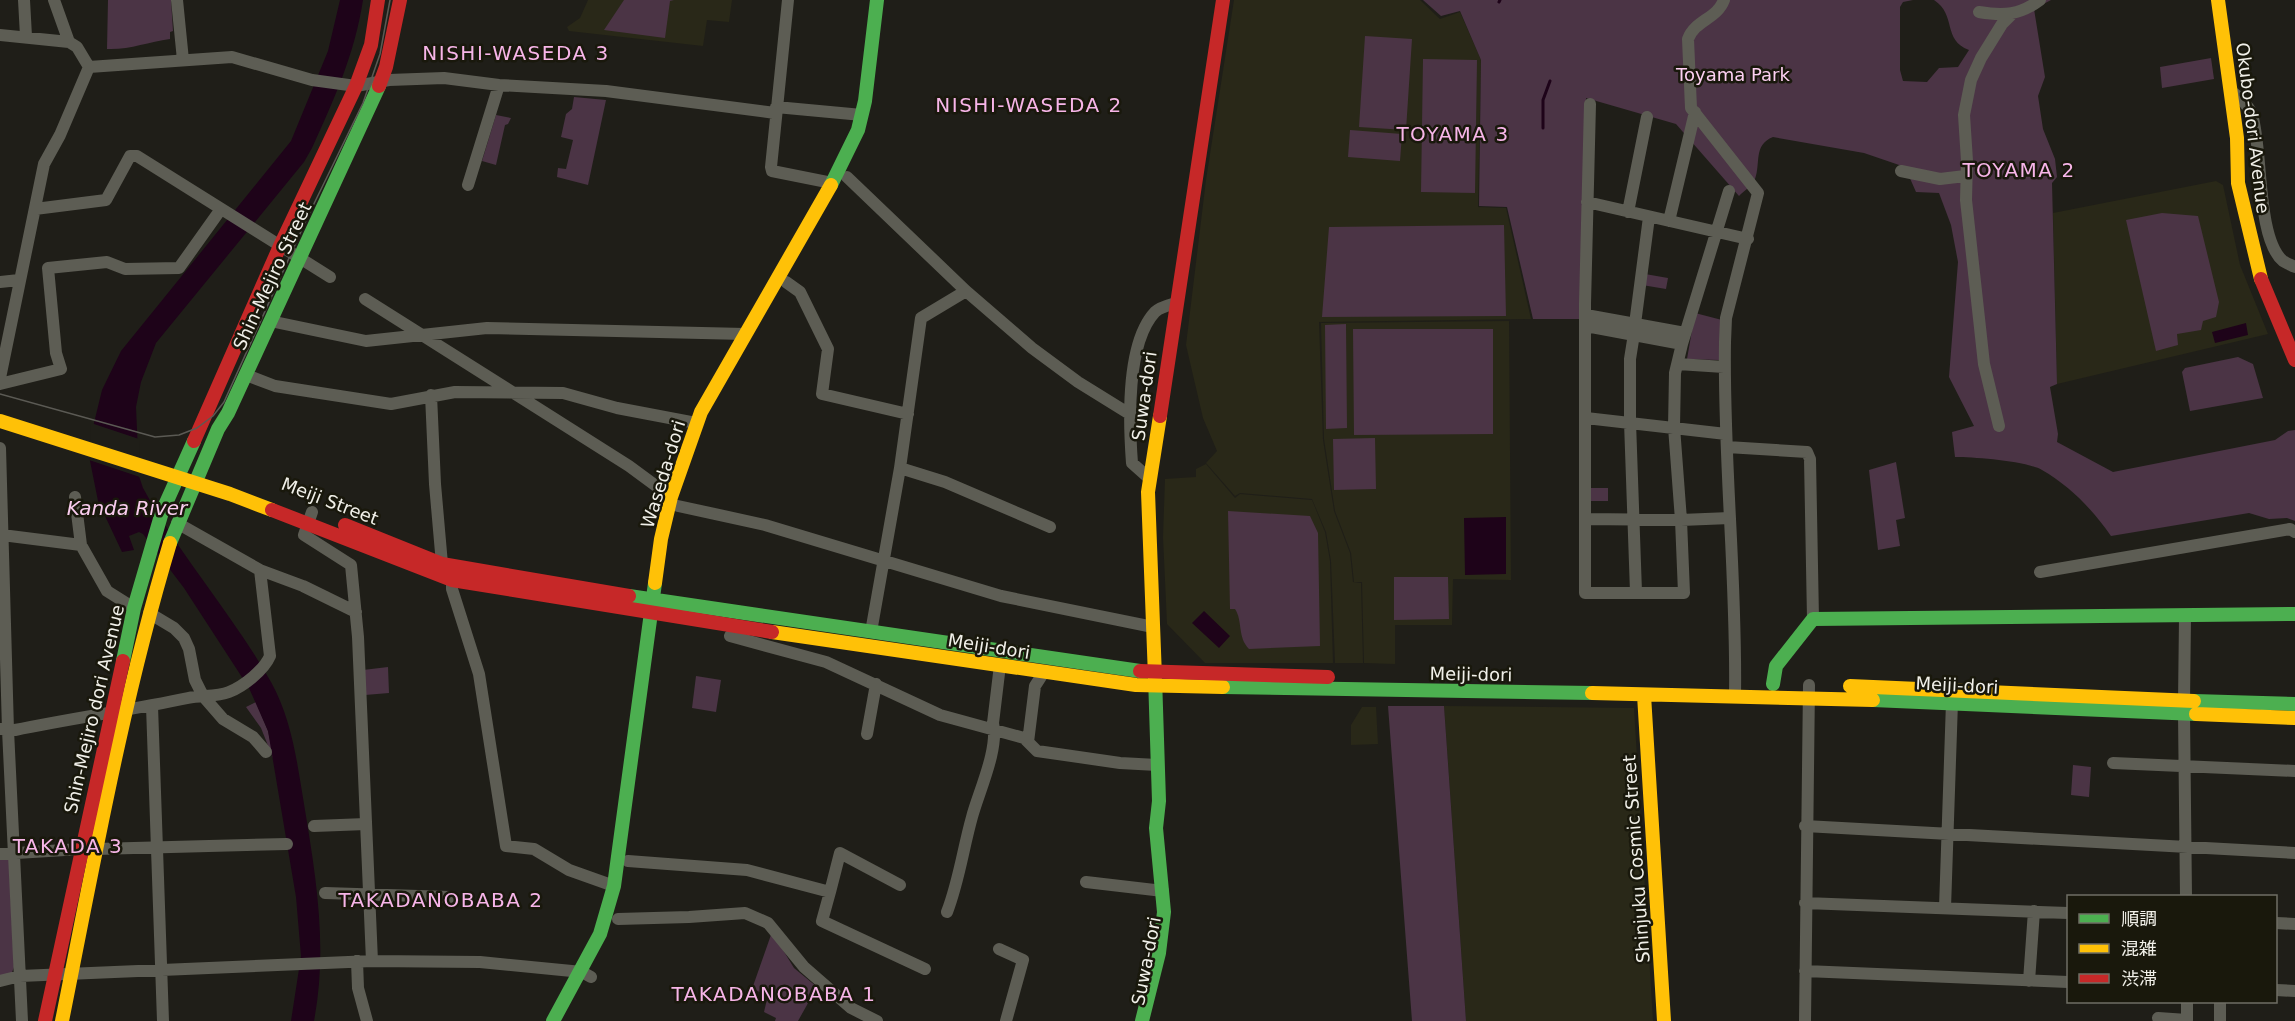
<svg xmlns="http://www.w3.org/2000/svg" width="2295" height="1021" viewBox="0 0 2295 1021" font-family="'DejaVu Sans','Noto Sans JP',sans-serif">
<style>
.built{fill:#292818}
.green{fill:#4b3445}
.water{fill:#1e0319}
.pier{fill:#1f1e18}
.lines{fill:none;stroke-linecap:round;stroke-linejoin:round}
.stream{stroke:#1e0319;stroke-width:3}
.street{stroke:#5d5d54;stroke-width:12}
.fast{stroke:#4caf50;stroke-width:14}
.slow{stroke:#ffc107;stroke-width:14}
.jam{stroke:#c62828;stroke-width:14}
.tram{stroke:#5b5a54;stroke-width:1.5}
.labels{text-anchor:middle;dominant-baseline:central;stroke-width:5;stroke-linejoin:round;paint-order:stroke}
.park-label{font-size:18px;fill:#fdd0f2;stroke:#19180c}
.street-label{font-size:18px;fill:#f1f0e9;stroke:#19180c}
.neighbourhood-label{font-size:20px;letter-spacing:1.5px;fill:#f7b5e8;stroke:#19180c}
.water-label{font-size:20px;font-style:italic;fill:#f9ccee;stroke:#19180c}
</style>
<rect width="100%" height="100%" fill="#1f1e18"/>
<path class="built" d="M588,0H732L729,22L707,20L703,46L569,31L567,27L580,18Z
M1234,0H1420L1440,19L1460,12L1481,60L1478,207L1506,208L1531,319L1319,322L1323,440L1334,511L1350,553L1353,582L1361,583L1363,663H1335L1331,561L1326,532L1312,499L1240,493L1235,496L1206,463L1217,451L1203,418L1186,345L1206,180Z
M2216,181L2223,185L2240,265L2268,334L2057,384L2053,213Z
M1509,321L1511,580L1453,579L1452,625H1395V664L1364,663L1362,582H1354L1351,553L1335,511L1324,439L1321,323Z
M1206,464L1235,498L1240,494L1312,500L1325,532L1330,561L1333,663H1205L1167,624L1163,537L1165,479L1196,477V469Z
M1444,706L1634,708L1653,1021H1466Z
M1362,707H1376L1378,744L1351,745V725Z"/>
<path class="green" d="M108,0H171L173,31L170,32V39C148,42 129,50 107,49Z
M624,0H674L670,1L665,38L604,30Z
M1423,0H1913L1903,2L1900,7V70L1903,81L1927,82L1939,68L1958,67L1969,50C1942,40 1957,15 1934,0H2051L2034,9L2045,77L2038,96L2043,129L2055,159L2057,177L2052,183L2057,384L2050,387L2058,434L2057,442L2113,472L2275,440L2288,431L2295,430V521L2287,518L2269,519L2249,513L2111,536C2093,510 2070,486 2042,470C2026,461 1975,457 1955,457L1952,432L1974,426L1949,377L1958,262L1951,225L1939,193L1916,192L1905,167L1864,153L1773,137C1753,145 1761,163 1755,179C1753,185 1744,191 1739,196L1676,124L1586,98L1580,319H1533L1507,207L1479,206L1481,60L1460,11L1441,16Z
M1365,36L1412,39L1406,130L1359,127Z
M2211,58L2214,79L2162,88L2160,67Z
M1423,59L1477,60L1475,193L1421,192Z
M574,97L606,100L588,185L557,177L558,168L566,169L573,140L561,137L566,114L572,109Z
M496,115L511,118L508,124L505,125L496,165L482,161Z
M1350,130L1402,134L1400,161L1348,157Z
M2162,213L2198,216L2219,302L2216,317L2203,321L2201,330L2177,334L2178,345L2156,351L2126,220Z
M1504,225L1506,316L1322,317L1329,227Z
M1645,274L1668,278L1666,289L1642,285Z
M1695,313L1722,320L1719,360L1687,359Z
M1346,324L1347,428L1326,429L1325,325Z
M1353,329H1493V434L1354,435Z
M2238,357L2253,364L2263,398L2190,411L2182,372L2185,368Z
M1375,438L1376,489L1334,490L1333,439Z
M1896,462L1905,518L1896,520L1900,546L1878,550L1869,470Z
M1588,488H1608V501H1588Z
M1228,511L1310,516L1318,533L1320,646L1249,649C1237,637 1243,621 1235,609H1230Z
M1394,577H1448L1449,619L1394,620Z
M388,667L389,693L365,695L363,670Z
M696,676L721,680L716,712L692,708Z
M256,702L268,731L275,763L261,728L246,707Z
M1388,706H1444L1466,1021H1412Z
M2073,765L2091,767L2089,797L2071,795Z
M0,857L9,860L14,967L11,975L0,978Z
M772,932L794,968L817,987L798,1021H775L776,1018L764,1012L768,995L752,989Z"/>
<path class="water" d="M340,0H363C355,53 334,100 312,148L304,162L156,343L141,382L136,407L139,476L143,488C180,556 233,615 271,682C292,720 297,762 304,804C316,877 328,947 314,1021H291L301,956L296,897L268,731L249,688L184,588L143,534L139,532L129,536L134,550L122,552L98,501L90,461L93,427L102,390L121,351L291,141L328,51Z
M2246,323L2248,335L2215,343L2212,332Z
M1506,517V574L1465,575L1464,518Z
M1204,611L1230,636L1219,648L1192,623Z"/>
<path class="pier" d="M91,423L139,439L140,477L89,460Z"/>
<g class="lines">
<path class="stream" d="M1499,2L1500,0
M1543,128V100L1550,81"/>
<path class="street" d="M24,0L26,36
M54,0L69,42L77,47L89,67
M177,0L183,60
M788,0L771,167L772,171L832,183
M1724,0C1717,19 1695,20 1688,39L1691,108L1758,193L1726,318L1725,342C1723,460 1737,578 1735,696
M1979,12C2004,16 2020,15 2040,0
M0,35L69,42
M2231,91C2239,97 2249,105 2252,115C2263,149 2256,238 2283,261C2286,263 2291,265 2295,267
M1590,104L1585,304V593H1684L1681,520L1730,518
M776,107L862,115
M1901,171L1940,179L1965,176
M847,177L966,291L1032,348L1078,382L1128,413
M468,185L499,85
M1587,202L1748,239
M35,209L106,200L130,156H137L330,277
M1628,212L1647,117
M1669,221L1695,112
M0,282L19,280
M786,282L800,292L828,349L822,394L908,414
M365,299L629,466L671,497
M1586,315L1685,333
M270,321L366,341L487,328L745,334
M1635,324L1649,217
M1634,334L1630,359V422L1636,592
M1682,344L1729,191
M1678,364L1724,367
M246,375L275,386L391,404L455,392L563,393L617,408L696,423
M0,378L44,164L60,135L89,67L232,57L312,80L356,86L389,80L444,78L499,85L606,91L775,113
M0,384L61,369L56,353L48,268L107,262L125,269L179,268L221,209
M431,395L435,484L442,564
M1586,418L1726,434
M1999,426L1984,364L1966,200L1967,161L1964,115L1971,80L1981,58L2002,24L2011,15
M1727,447L1807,452L1810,459L1813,619
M0,448L8,730L22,1021
M900,468L921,318L966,291
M1150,479L1132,463C1129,423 1126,343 1155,312C1160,307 1169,305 1176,303
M75,497L81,545
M678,506L765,525L1001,596L1153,627
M312,512L304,535L351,565L358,637L372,961
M1585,519L1681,520L1674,427L1675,373L1682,344L1586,326
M177,523L260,570L303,586L356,612
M2,535L81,545L107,591L134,608
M2040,572L2290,529L2295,532
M452,580V589L479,674L506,846L534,849L569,870L614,886
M149,613L174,628L184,638L189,649L195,680L203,696L223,719L253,737L266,752
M871,632L900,468L945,482L1050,527
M730,636L826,662L940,715L1024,738L1037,751L1120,763L1157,765
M2184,702L2185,617
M152,706L163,1021
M2184,714L2186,896
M1,729L15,730C73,718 131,710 188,698C201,695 216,697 229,692C244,686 264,670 270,656L260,570
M867,734L876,684
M1028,742L1035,686L1044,672
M2113,763L2295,771
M314,826L366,824
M1805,826L2295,853
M96,849L287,844
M0,854L81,849
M628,861L747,870L830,892L840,853L900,885
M1086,882L1163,891
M830,892L822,921L925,969
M325,893L450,897
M1805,903L2068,913
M1945,908L1952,702
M947,912C959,881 963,849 972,817C979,791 999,749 993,723L1000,665
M618,919L689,917L745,913L768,923L804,967L851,1008L877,1021
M2276,923L2295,924
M999,949L1023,960L1006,1021
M357,961L358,988L367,1021
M1805,971L2068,982
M0,981L20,976L372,961L480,962L582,972L591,977
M2029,981L2034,911
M2276,990L2295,991
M2158,1018L2187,1020V1002
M1805,1021L1809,685
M2220,1021V1002"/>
<path class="fast" d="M831,185L858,130L865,101L877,0
M170,543L218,429L228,413L379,86
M629,596L1140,671
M123,661L134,608L162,512L194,441
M1773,684L1776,666L1813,619L2295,614
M1223,687L1592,693
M1873,700L2196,714
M2194,701L2295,704
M553,1021L600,934L614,886L655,583
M1142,1021L1159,953L1164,912L1156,828L1159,801L1155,677"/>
<path class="slow" d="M2218,0L2237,138L2238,183L2261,279
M0,421L230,494L272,510
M655,583L661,539L671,497L701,412L831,185
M772,632L1136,685L1223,687
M1155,677L1148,492L1160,416
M1850,686L2194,701
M1592,693L1873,700
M1644,695L1664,1021
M2196,714L2295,718
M62,1021C94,861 123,699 170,543"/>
<path class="jam" d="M379,86L386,67L400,0
M2261,279L2295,360
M1160,416L1223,0
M194,441L280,246L356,86L371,45L378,0
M272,510L452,580L772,632
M345,525L442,564L629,596
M1140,671L1328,677
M45,1021L123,661"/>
<path class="tram" d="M0,394L155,437L179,435L197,428L213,416L224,402L308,216L363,103L380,54L390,0"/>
</g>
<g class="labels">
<g class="park-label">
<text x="1733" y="74">Toyama Park</text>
</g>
<g class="street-label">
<text transform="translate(2253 128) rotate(83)">Okubo-dori Avenue</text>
<text transform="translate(272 276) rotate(-65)">Shin-Mejiro Street</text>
<text transform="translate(1144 396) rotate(-82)">Suwa-dori</text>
<text transform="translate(663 474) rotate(-73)">Waseda-dori</text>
<text transform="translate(330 501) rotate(21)">Meiji Street</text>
<text transform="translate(989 646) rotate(9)">Meiji-dori</text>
<text transform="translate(1471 674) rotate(1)">Meiji-dori</text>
<text transform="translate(1957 685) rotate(3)">Meiji-dori</text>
<text transform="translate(94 709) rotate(-77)">Shin-Mejiro dori Avenue</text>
<text transform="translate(1636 859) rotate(-94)">Shinjuku Cosmic Street</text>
<text transform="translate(1146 961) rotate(-79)">Suwa-dori</text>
</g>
<g class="neighbourhood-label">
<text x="516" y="53">NISHI-WASEDA 3</text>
<text x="1029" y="105">NISHI-WASEDA 2</text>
<text x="1453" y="134">TOYAMA 3</text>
<text x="2019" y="170">TOYAMA 2</text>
<text x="68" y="846">TAKADA 3</text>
<text x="441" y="900">TAKADANOBABA 2</text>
<text x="774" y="994">TAKADANOBABA 1</text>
</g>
<g class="water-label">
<text x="127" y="508">Kanda River</text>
</g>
</g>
<rect x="2067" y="895" width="210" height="108" fill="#19180c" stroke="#6f6e64" stroke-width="1.5"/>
<rect x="2079" y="914" width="30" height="9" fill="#4caf50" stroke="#6f6e64" stroke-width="1.5"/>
<text x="2121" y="925" font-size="18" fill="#f1f0e9">順調</text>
<rect x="2079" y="944" width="30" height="9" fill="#ffc107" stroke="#6f6e64" stroke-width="1.5"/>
<text x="2121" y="955" font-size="18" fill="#f1f0e9">混雑</text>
<rect x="2079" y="974" width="30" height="9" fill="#c62828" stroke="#6f6e64" stroke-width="1.5"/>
<text x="2121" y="985" font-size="18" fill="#f1f0e9">渋滞</text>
</svg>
